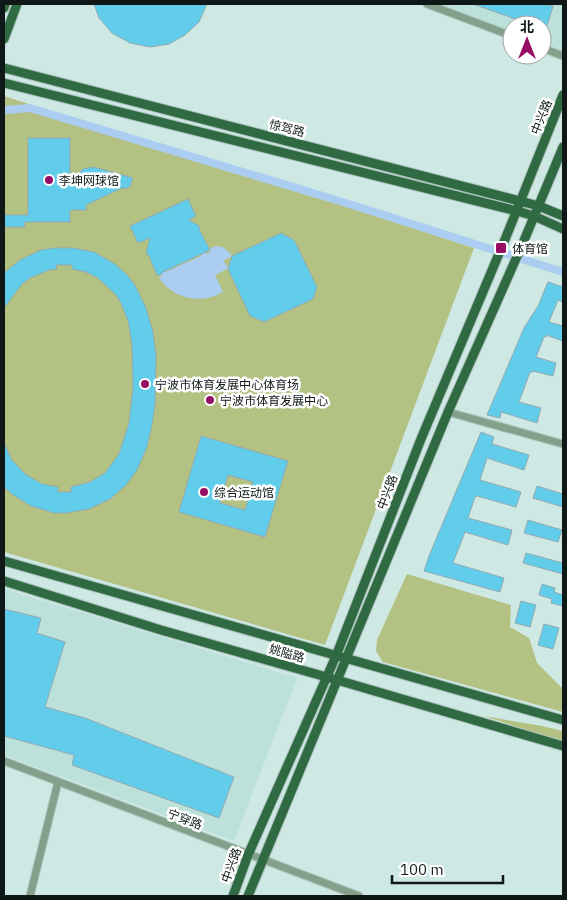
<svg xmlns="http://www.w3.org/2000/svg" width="567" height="900" viewBox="0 0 567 900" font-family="'IBM Plex Sans','Noto Sans SC',sans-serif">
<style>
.built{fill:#bce0da}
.green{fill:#b3c183}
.water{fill:#abcdf2}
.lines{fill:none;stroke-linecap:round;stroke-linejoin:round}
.canal{stroke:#abcdf2;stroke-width:8}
.building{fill:#62cdea;stroke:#92aab1;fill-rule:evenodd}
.minor-casing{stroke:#acc3bf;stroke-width:9}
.major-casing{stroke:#acc3bf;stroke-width:11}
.minor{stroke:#83a18a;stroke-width:7}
.major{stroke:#306a42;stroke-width:9}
.poi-dot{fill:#970e64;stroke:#fff;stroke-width:2}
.labels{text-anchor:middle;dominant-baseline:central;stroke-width:5;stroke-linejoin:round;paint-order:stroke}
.street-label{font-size:12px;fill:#0f1817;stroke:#fff}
.poi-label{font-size:12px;fill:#0f1817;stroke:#fff;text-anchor:start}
</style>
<rect width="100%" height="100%" fill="#cee8e4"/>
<path class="built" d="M432,4H563V54L542,46V25H512V34Z
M4,589L297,678L234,841L4,755Z"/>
<path class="green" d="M4,96L474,248L325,645L4,552Z
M407,574L511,605L510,627L529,638L537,663L563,689V712L383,662L376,651L377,640Z
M484,716L542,726L563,731V742Z"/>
<path class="water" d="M216,246L223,247L231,254V257L224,260V262L228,267L227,269L215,275L223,292C200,305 174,299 159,278L162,275L163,270L165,272L201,256L202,252L208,254L210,251L211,248Z"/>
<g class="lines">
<path class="canal" d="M4,110L30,108L343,202L563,272"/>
</g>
<path class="building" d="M94,4H207L199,22L185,35L169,44L150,47L130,43L112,33L99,18Z
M473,4H545L553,6L547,26L525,18L524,22Z
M28,138H70V184L83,169L94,167L133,178L130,186L128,188H122L86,205V210H70V222H25L24,227H4V215H28Z
M188,199L196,216L189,220L199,226L200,231L210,250L163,272L160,275H157L149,256L146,252L150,238L138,243L130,226Z
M281,233L294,240L317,287L313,299L264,322L250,316L228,269L232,256Z
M54,248H73L94,252L115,264L127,275L135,285L146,308L153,332L156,356L155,404L152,425L147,447L137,470L126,485L110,499L89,509L66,513H54L31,506L13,495L4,487V443L12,460L25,474L42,484L58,487V492H71V487L90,482L105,473L119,454L129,423L133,388L132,344L128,321L121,303L116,295L98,278L86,272L72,269V265H56L57,269L49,270L30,278L22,284L4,308V273L20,260L41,250Z
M548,282L563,287V302L558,300L549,322L563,326V341L546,335V337H544L536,357L556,363L553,376L533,371V372H530L519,402L541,408L537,423L501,412L500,418L487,415L524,328L538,306Z
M481,432L494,437L492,444L529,455L524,470L487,458L480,480L521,492L516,507L477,496L475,497L468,518L512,530L508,545L465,532L453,563L504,578L500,592L424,571L429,556Z
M201,436L288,461L265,537L179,512ZM228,475L253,482L245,510L220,503Z
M537,486L563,494V507L533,498Z
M528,520L562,530L558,542L524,533Z
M526,553L563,563V574L523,563Z
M542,584L555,588L554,592L563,595V606L551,603L552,599L539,595Z
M521,601L536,605L530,627L515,623Z
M4,609L41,618L37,633L65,642L45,707L85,718L234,777L219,818L72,765L74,755L4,736Z
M544,624L559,628L553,649L538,645Z"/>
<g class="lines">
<g class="minor-casing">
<path id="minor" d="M427,4L512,36
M542,48L563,56
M448,412L563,444
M4,761L359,896
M30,896L58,782"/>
</g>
<g class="major-casing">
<path id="major" d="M4,8L5,4
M4,39L17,4
M4,68L539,206L563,216
M4,83L517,211L534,216L563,229
M4,561L563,720
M4,581L161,630L337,680L563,746
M233,896L248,855L336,656L421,439L506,237L563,95
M248,896L448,412L523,243L563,147"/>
</g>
<use href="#minor" class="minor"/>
<use href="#major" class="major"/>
</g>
<g class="poi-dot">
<circle cx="49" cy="180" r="5"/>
<rect x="495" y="242" width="12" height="12" rx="2.5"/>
<circle cx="145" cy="384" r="5"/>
<circle cx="210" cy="400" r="5"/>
<circle cx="204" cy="492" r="5"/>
</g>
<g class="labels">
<g class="street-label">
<text transform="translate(541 117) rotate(-68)">中兴路</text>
<text transform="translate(287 128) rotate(14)">惊驾路</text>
<text transform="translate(387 492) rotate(-69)">中兴路</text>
<text transform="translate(287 653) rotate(16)">姚隘路</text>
<text transform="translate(185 819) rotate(21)">宁穿路</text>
<text transform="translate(231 865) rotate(-70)">中兴路</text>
</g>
<g class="poi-label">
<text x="59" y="180">李坤网球馆</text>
<text x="512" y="248">体育馆</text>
<text x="155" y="384">宁波市体育发展中心体育场</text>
<text x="220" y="400">宁波市体育发展中心</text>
<text x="214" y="492">综合运动馆</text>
</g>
</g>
<rect width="567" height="900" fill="none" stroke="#0f1817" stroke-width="10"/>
<g transform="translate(527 40)"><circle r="24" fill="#ffffff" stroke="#9fa3a2"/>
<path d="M0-4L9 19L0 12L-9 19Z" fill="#970e64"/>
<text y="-8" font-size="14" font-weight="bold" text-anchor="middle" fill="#0f1817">北</text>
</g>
<path d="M392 875v8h111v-8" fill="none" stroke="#0f1817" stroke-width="2.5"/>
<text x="400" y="875" font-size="15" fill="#0f1817" stroke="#ffffff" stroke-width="4" paint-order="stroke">100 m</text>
</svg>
